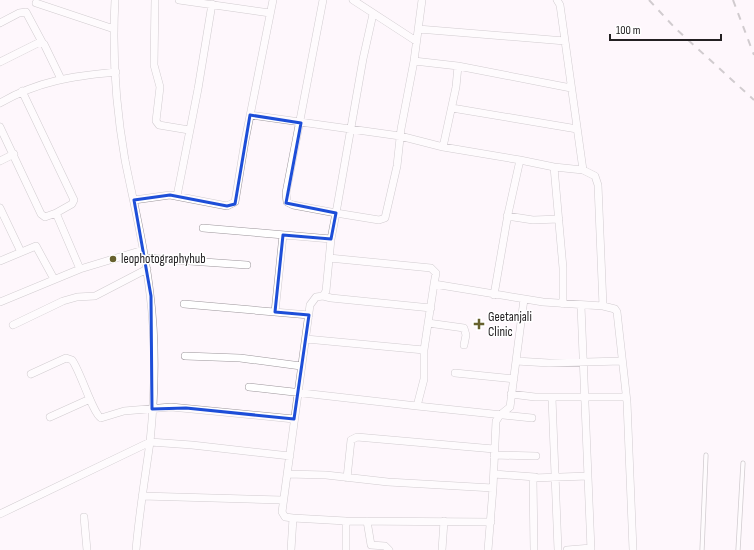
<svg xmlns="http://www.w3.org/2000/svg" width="754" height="550" viewBox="0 0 754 550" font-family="'Sofia Sans Condensed',sans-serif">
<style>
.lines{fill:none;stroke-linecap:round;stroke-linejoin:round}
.lane-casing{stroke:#9c969b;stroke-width:5}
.street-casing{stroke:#9c969b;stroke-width:8}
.lane{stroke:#fff;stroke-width:3.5}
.street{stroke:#fff;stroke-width:7}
.rail{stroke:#9b9699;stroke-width:2;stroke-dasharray:7 7;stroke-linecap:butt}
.marked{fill:none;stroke:#1d4ed8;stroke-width:3;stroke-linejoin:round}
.poi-dot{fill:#67612e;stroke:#fff;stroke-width:1.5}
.labels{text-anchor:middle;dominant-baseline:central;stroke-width:3;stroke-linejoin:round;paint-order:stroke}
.poi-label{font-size:13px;fill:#232022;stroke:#fff;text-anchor:start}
</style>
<rect width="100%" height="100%" fill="#fef7fc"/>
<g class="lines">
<g class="lane-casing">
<path id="lane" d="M702,550L706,455
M738,550L743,463"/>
</g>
<g class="street-casing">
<path id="street" d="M115,0C112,53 116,108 125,160C134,205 145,248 150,294C156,341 155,394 150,442C145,478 139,514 136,550
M155,0L154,65L160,87L156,121L159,125L189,130
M179,0L270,13
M323,0L286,193L287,202L293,205L336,213L363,59L373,14
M353,0L416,41
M557,0L560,5L583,170L595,176L598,185L603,306L615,309L617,312L627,402L633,550
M36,3L114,29
M0,23L19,13L26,12L42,42
M418,29L565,41
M414,61L458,66L571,88
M0,62L40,42L44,44L61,79
M22,91L74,200L72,204L56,213
M0,103C38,81 73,76 116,72
M452,108L577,129
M250,115L400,136L443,147L520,160
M0,127L41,214L45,217L56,213L80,269
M443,147L456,87L458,66
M0,161L14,154
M554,167L563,268V304
M177,196L198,89L212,4
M134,200L170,195L227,206L235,202L245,141L273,0
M0,208L21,252
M507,216L533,220L559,219
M203,228L331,239
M146,258L247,265
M329,258L431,268L436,273L434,284
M0,261L36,246L54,279
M494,295L508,214L520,160L554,167L583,170
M323,296L331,298L431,308
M0,302L80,269L143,250
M184,304L309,315
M581,306L591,550
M275,312L283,235
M428,323L464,328L466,335L464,345
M13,325L63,301L77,297L95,296L147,269
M306,339L424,350L434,284L543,302L603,306
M185,356L240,358L301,366
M516,361L549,363L622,361
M455,373L514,379
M31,374L66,358L72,360C80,370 93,414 101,418L124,411L171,407L294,419
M249,387L417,406L424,379V350
M511,394L535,397H626
M552,398L558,550
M417,406L532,418
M50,417L90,399
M494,455L536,456
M287,474L326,475L388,482L493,488
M494,474L535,477
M347,478L351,440L357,437L494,449
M142,496L283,500
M0,514L150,442L192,445L290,456
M84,517L87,550
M293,518L346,521L491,522
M346,521V550
M367,521L371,545L385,546L389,550
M291,550L293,518L285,517L282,512L310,305L316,297L323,296L326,291L331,239L336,213L379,220L385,218L397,166L401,129L414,61L422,0
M442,550L444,521
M488,550L493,488L496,421L500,415L510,407L524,299
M534,550L533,478L588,476
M567,550L591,548"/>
</g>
<use href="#lane" class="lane"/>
<use href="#street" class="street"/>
<path class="rail" d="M649,0L675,28L754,100
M733,0L754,55"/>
</g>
<path d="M0 0H754V550H0ZM250,115L301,123L286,203L336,213L331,239L283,235L275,312L309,315L294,419L186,408L152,409L151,296L134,200L170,195L227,206L235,204Z" fill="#fef7fc" fill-opacity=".55" fill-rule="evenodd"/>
<path class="marked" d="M250,115L301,123L286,203L336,213L331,239L283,235L275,312L309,315L294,419L186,408L152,409L151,296L134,200L170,195L227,206L235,204Z"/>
<g class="poi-dot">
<circle cx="113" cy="259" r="4"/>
<path d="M477 318h4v4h4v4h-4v4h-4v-4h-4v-4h4z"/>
</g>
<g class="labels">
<g class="poi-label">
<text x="121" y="259">leophotographyhub</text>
<text x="488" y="317">Geetanjali<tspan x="488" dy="15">Clinic</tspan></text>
</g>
</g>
<path d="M610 34v6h111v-6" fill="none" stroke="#232022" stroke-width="2"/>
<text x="616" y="34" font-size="12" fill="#232022" stroke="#ffffff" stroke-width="3" paint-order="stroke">100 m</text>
</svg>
